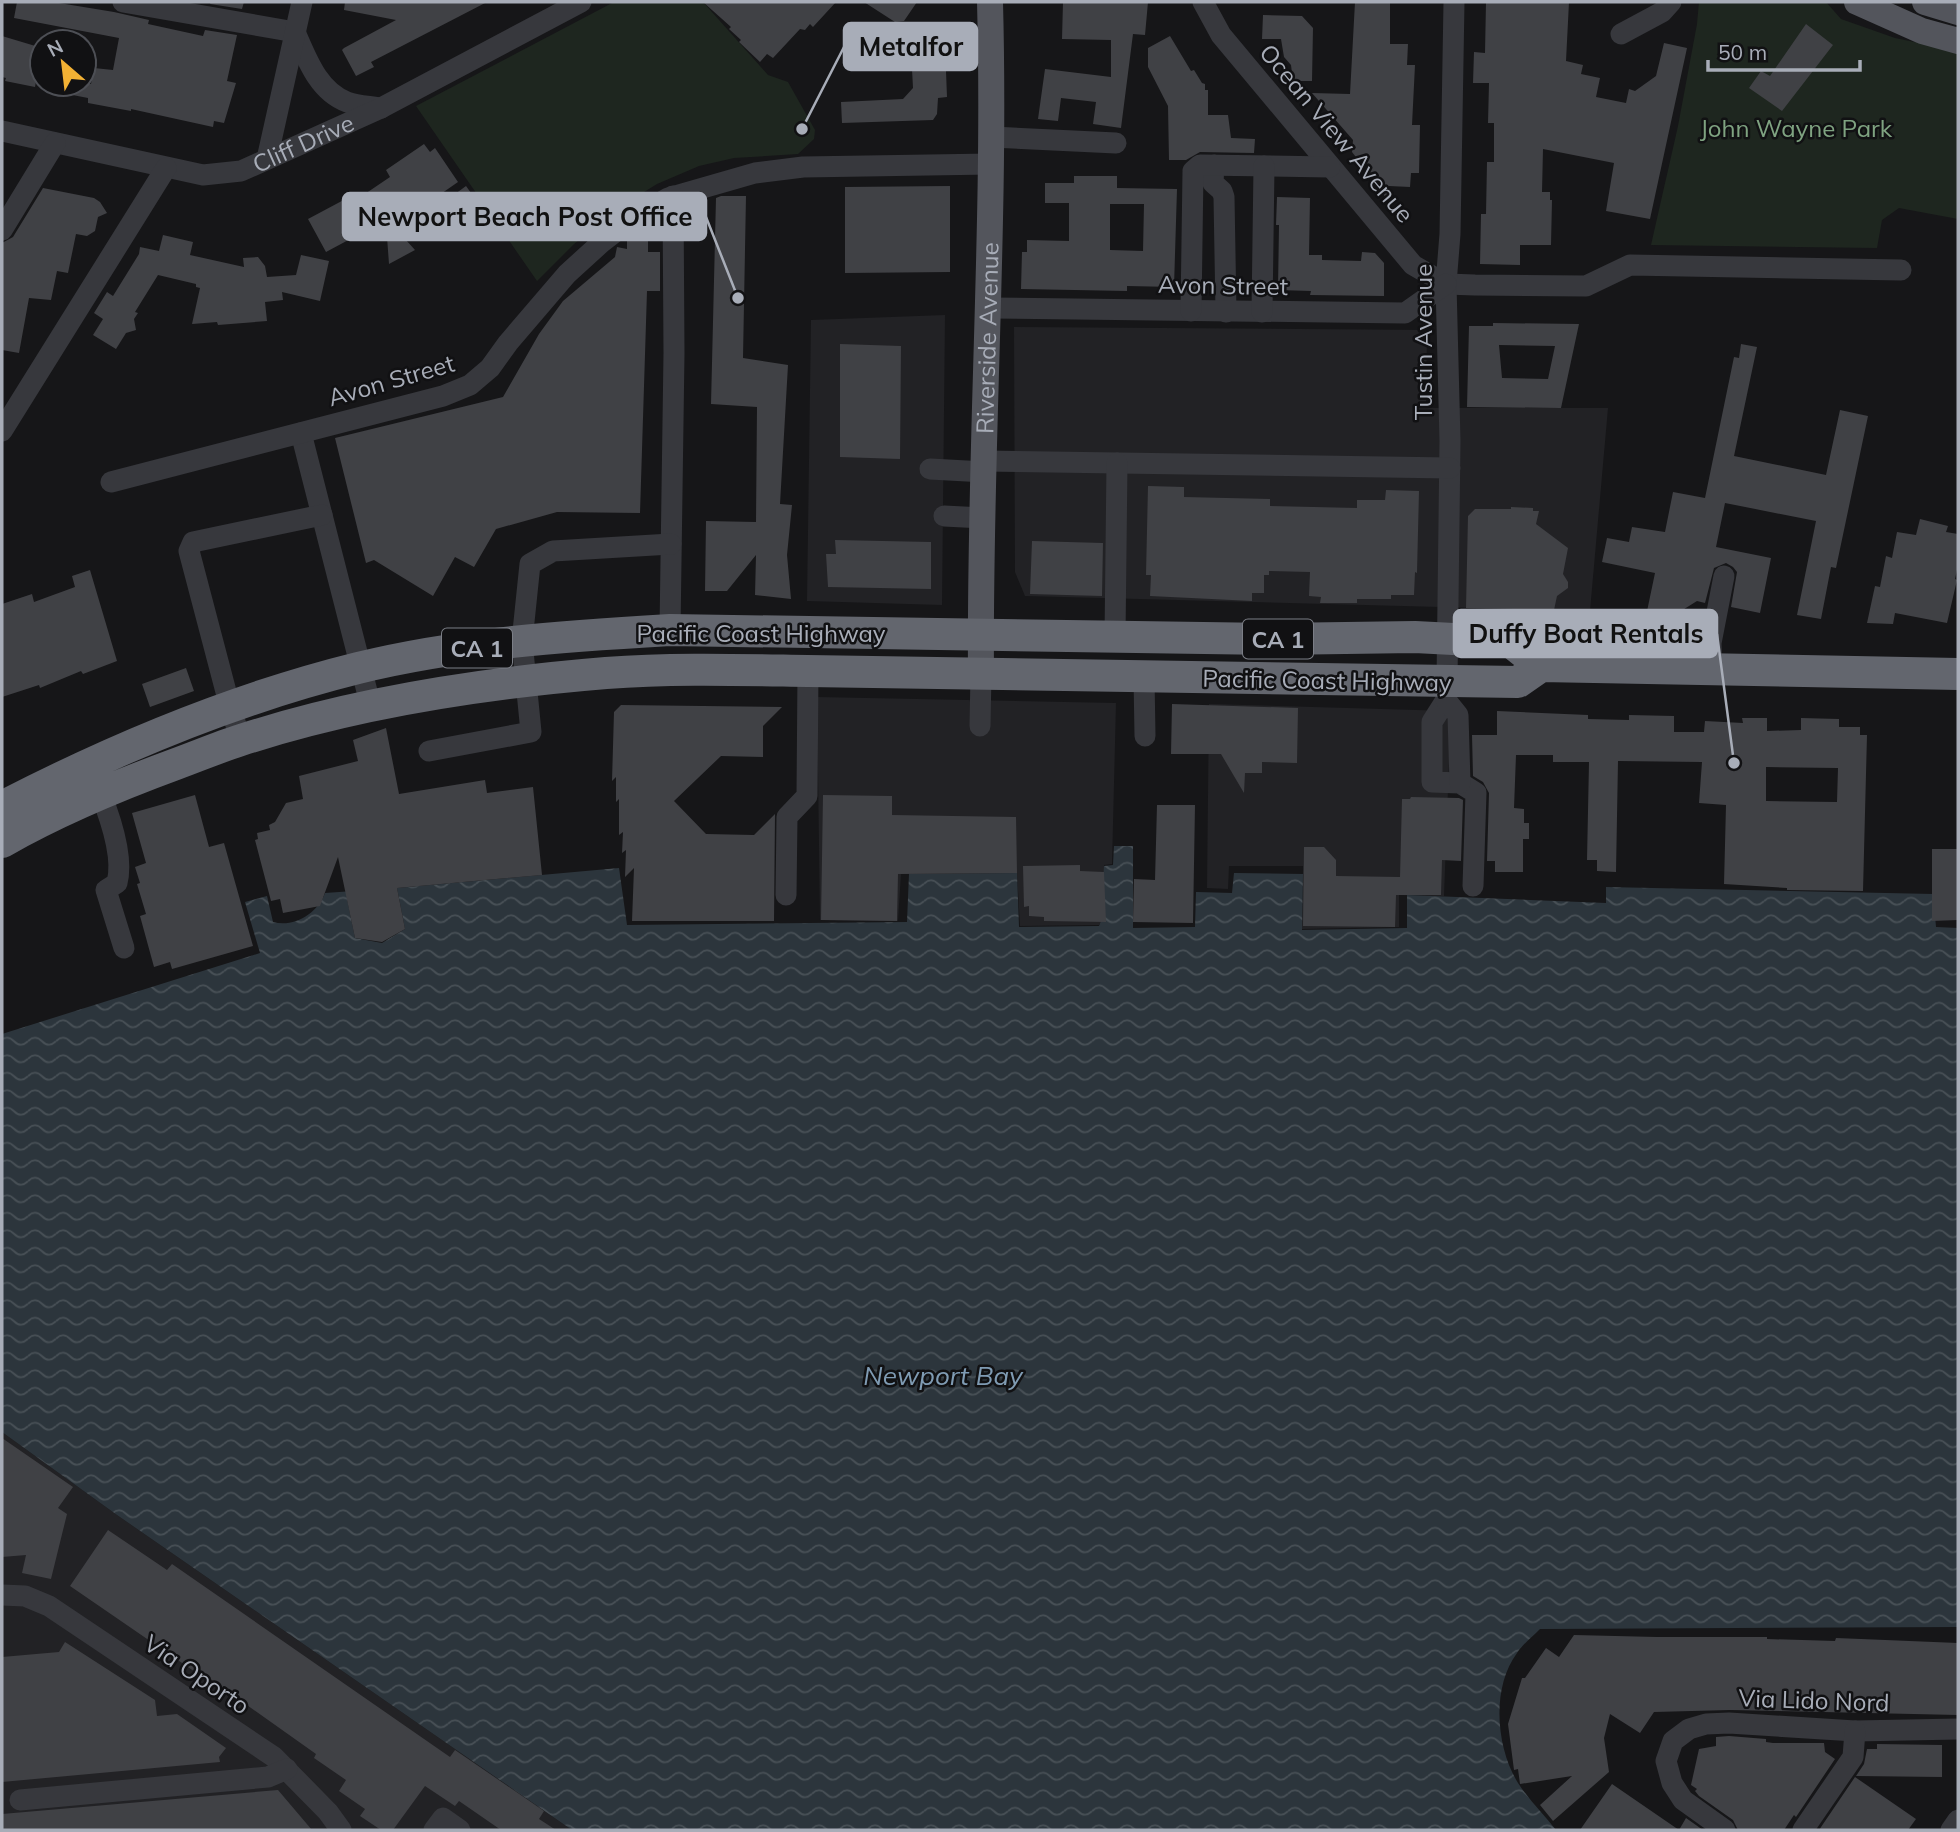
<svg xmlns="http://www.w3.org/2000/svg" width="1960" height="1832" viewBox="0 0 1960 1832" font-family="Mulish,sans-serif">
<style>
.built{fill:#222225}
.park{fill:#1e261f}
.water{fill:url(#water-waves)}
.building{fill:#404145;fill-rule:evenodd}
.lines{fill:none;stroke-linecap:round;stroke-linejoin:round}
.minor{stroke:#37383d;stroke-width:21}
.major{stroke:#53555c;stroke-width:26}
.highway{stroke:#63666e;stroke-width:32}
.labels{text-anchor:middle;dominant-baseline:central;stroke-width:5;stroke-linejoin:round;paint-order:stroke}
.shield{fill:#111113;stroke:#7b7e86;stroke-width:2}
.shield-label{font-size:23px;font-weight:bold;fill:#a8adb8}
.park-label{font-size:24px;fill:#7fa381;stroke:#111113}
.street-label{font-size:24px;fill:#a8adb8;stroke:#111113}
.water-label{font-size:26px;font-style:italic;fill:#7f9bb3;stroke:#111113}
.leader{fill:none;stroke:#a8adb8;stroke-width:2.5}
.callout-dot{fill:#a8adb8;stroke:#111113;stroke-width:2.5}
.callout{fill:#a8adb8;stroke:#a8adb8;stroke-width:2.5}
.callout-label{font-size:26px;text-anchor:middle;font-weight:bold;fill:#111}
</style>
<defs>
<pattern id="water-waves" width="16" height="10" patternUnits="userSpaceOnUse" patternTransform="scale(1.75)"><rect width="16" height="10" fill="#2c353c"/><path d="M0 5q4-4 8 0t8 0" fill="none" stroke="#485056"/></pattern>
</defs>
<rect width="100%" height="100%" fill="#161618"/>
<path class="built" d="M945,315L942,605L807,601L811,320Z
M1014,327L1427,330L1426,408H1608L1590,611L1025,596L1015,572Z
M817,697L1116,703L1112,864L1104,865L1105,916L1099,925L1020,926L1017,873L901,874L898,921L820,920Z
M1209,704L1451,711L1444,896L1399,895V927L1302,929L1303,866H1229L1228,889L1207,888Z
M2,1432L117,1515L572,1830H2Z"/>
<path class="park" d="M614,2H703L768,75L788,82L815,130L814,139L798,154L734,158L699,166L657,184L620,207L574,244L537,281L416,106Z
M1699,2H1826L1841,19L1895,38L1958,51V219L1899,208L1882,220L1877,248L1651,245L1678,126L1697,24Z"/>
<path class="water" d="M1114,846H1133V928L1195,927L1196,892L1232,893L1234,873L1303,874L1302,930L1407,928V895L1606,903V887L1933,894L1936,927L1958,928V1627L1540,1629C1532,1637 1523,1644 1517,1653C1491,1688 1496,1748 1518,1783C1529,1800 1544,1815 1556,1830H572L117,1515L2,1432V1034L260,953L245,902L267,896L273,922C294,928 318,913 325,893L354,891L347,899L355,938L382,943L405,929L397,888L619,868L627,925L907,922L909,874L1017,873L1019,927L1099,926L1101,921L1104,866L1113,865Z"/>
<path class="building" d="M17,2H53L114,12L149,20L148,24L203,36L205,30L237,35L227,81L236,83L224,123L214,121L213,127L131,109V111L88,103V98L57,92L58,84H91L94,68L113,70L119,38L14,18Z
M211,2H244L242,9L210,4Z
M345,2H487L371,62L374,67L356,76L342,50L344,48L396,20L344,10Z
M703,2H836L813,27L810,24L805,30L800,29L773,58L767,54L760,62L739,42L741,40L729,29L731,27Z
M864,2H917L904,21L895,22Z
M1063,2H1148L1145,35L1133,34L1121,128L1093,124L1096,102L1061,98L1058,121L1038,119L1045,69L1111,77V40L1062,39Z
M1355,2H1390V44H1408L1407,65H1415L1412,125H1420L1419,173H1411L1410,187L1389,186L1388,200L1367,175V161H1359L1352,152L1353,140L1312,93L1350,94Z
M1486,2H1569L1566,61L1583,65L1581,74L1600,78L1596,97L1626,103L1629,89L1635,91L1656,76L1664,43L1687,48L1650,219L1606,211L1614,163L1543,149L1542,192H1550V200H1552L1551,245H1520V265L1480,264L1481,214H1486L1487,162H1494V123H1488L1489,83H1473L1474,52L1485,53Z
M1263,15L1302,16L1313,28L1312,81H1293L1291,65L1284,57L1281,39H1262Z
M1806,24L1833,45L1782,111L1749,88L1761,71L1770,76Z
M2,36L42,48L35,87L5,81L6,78L2,77Z
M1170,36L1191,71L1194,70L1202,83L1205,84V90H1208V115H1228L1231,138L1255,139L1254,153L1200,152L1186,160H1169L1168,106L1148,67V48Z
M912,69L946,71L947,97L938,98L937,114L933,120L842,123L841,102L903,99L913,88Z
M424,144L430,152L435,148L458,182L412,214L415,218L397,230L415,250L389,264L387,237L383,240L382,222L326,252L308,219L353,195L356,200L390,177L386,170Z
M1074,176H1117V188L1177,189L1174,287L1127,286V291L1021,289L1022,252H1027V240L1069,241V203H1045V183H1074ZM1110,204H1144L1143,251L1110,250Z
M466,186L479,204L464,214L451,197Z
M950,186V272L845,273V187Z
M43,188L94,198L100,202L107,213L98,217L95,231L87,236L76,234L68,273L57,271L51,300L29,298L19,353L2,350V243L13,237Z
M721,196H746L743,358L788,365L780,504L792,505L787,555L791,599L755,595L756,555L727,591H705L706,521L756,522L757,407L711,404L716,198Z
M1277,197L1310,198L1309,255H1322V260L1361,261L1362,252L1375,253L1384,263V296L1310,295L1311,291L1278,290L1279,225H1276Z
M648,229V252H660V291H647L640,513L557,512L496,529L474,567L455,557L433,596L374,560L366,563L335,438L503,397L539,334L563,301L615,257L617,247L627,249V240Z
M163,235L193,242L190,255L244,267L243,258L258,257L265,266L267,277L296,275L301,255L329,261L320,301L282,292L283,300L265,302L267,321L218,325L217,322L192,324L200,288L196,287V284L158,275L135,312L138,313L134,319L136,330L126,333L116,349L93,335L103,319L94,313L107,292L113,296L139,254L140,247L159,251Z
M1493,323L1579,324L1561,408L1467,407L1469,326H1493ZM1499,345L1555,346L1548,379L1502,378Z
M840,344L901,346L900,459L840,457Z
M1741,344L1757,347L1734,456L1826,475L1840,410L1868,416L1836,568L1831,567L1821,619L1797,615L1816,521L1725,503L1716,547L1771,558L1760,613L1731,607L1737,572L1733,567L1726,563L1714,568L1705,603L1697,601L1681,611L1680,617L1646,616L1655,573L1602,562L1607,538L1629,542L1632,527L1665,532L1673,492L1705,498L1734,357L1739,358Z
M1148,486L1184,487V497L1270,499V506L1357,508V500H1385L1386,490L1419,491L1417,573L1415,572L1414,595H1391V599H1357V603H1320L1321,597L1309,596L1310,572L1269,571V575H1264V593H1252V601L1150,596L1151,575H1146Z
M1511,507L1533,508V511H1539L1536,524L1568,548L1563,574L1568,582V588L1557,596L1554,610L1466,608L1468,516L1475,509H1511Z
M1920,519L1948,526L1946,532L1958,534V565L1955,579L1957,580L1947,623L1895,613L1893,624L1867,623L1875,586L1880,587L1886,556L1892,558L1897,532L1916,535Z
M835,540L931,542V589L828,587L826,554H836Z
M1032,541L1103,543L1102,596L1030,594Z
M90,570L117,661L83,674L81,671L40,688L39,685L2,697V604L32,594L34,602L75,587L72,576Z
M186,668L194,691L150,707L142,684Z
M1172,704L1298,708L1297,763L1262,762V773H1245L1244,793L1221,754H1171Z
M621,705L782,707L763,726V757L721,756L674,801L706,834L754,835L775,814L774,921H632L634,868L625,877L626,850L622,853L623,832L619,835V799L616,802V777L612,781L614,712Z
M1497,711L1588,715V719L1629,720V715L1674,716V732H1704L1705,721L1743,723L1742,718H1767V731L1801,730V718L1839,719V727H1860V735H1867L1863,891L1787,890V888L1724,884L1726,805L1699,803L1702,762L1618,761L1616,872L1597,871V860H1587L1589,762H1553V755H1516L1514,808L1524,809V823H1529V839H1523V872H1495V861H1487L1489,793L1483,782L1473,776L1472,735H1497ZM1766,767L1838,768L1837,802L1766,801Z
M386,728L399,794L485,780L487,793L533,787L542,875L397,888L405,929L382,942L355,938L338,857L320,906L283,913L280,899L271,901L255,840L258,839L257,833L270,830L269,825L275,822L286,803L303,799L299,776L358,761L353,740Z
M195,795L209,847L224,843L253,946L172,969L170,962L154,967L140,916L146,914L137,884L140,883L135,867L146,863L132,813Z
M823,795L892,796V815L1016,817L1017,873L898,874L897,921L821,920Z
M1411,797L1459,798L1463,800L1461,861L1442,860L1441,895H1396L1395,927L1303,926L1304,847H1324L1336,860V876L1400,877L1402,799H1410Z
M1157,805H1195L1193,923L1133,922L1134,879L1155,880Z
M1932,849H1958V920L1932,921Z
M1080,865V871L1104,872L1106,922L1044,921V917L1029,916V906L1024,907L1023,866Z
M2,1438L73,1487L58,1508L67,1514L51,1579L22,1573L26,1555L2,1557Z
M108,1530L167,1570L172,1564L450,1757L455,1750L544,1811L539,1819L556,1830H501L459,1801L455,1806L425,1786L393,1830H381L360,1816L365,1809L339,1791L346,1780L314,1758L316,1754L203,1674L201,1676L70,1586Z
M1574,1635L1657,1637H1767V1639L1835,1641L1836,1638L1861,1639L1958,1643V1715L1730,1710L1654,1712L1640,1733L1610,1714L1604,1738L1609,1772L1553,1821L1540,1805L1572,1776L1520,1784L1518,1769L1514,1770L1508,1724L1522,1678H1525L1546,1648L1559,1657Z
M65,1642L155,1700L157,1716L177,1714L226,1748L219,1757L220,1762L2,1782V1657L59,1652Z
M1729,1736L1766,1739V1742L1773,1743H1824L1825,1752L1835,1759L1796,1817L1794,1815L1784,1830H1738L1733,1820L1699,1796L1695,1791L1697,1789L1691,1785L1699,1749L1716,1746V1737Z
M1877,1744L1942,1745V1777L1856,1776L1864,1764L1867,1749H1877Z
M1855,1777L1916,1819L1908,1830H1819Z
M1612,1784L1679,1830L1686,1818L1703,1830H1580Z
M278,1790L312,1830H2V1814Z"/>
<g class="lines">
<g class="minor">
<path d="M123,2L295,32"/>
<path d="M1203,2L1221,35L1413,265L1446,284L1475,285L1586,286L1630,265L1901,270"/>
<path d="M1454,2L1450,234L1446,284L1450,441L1447,682L1446,700L1432,722V782L1460,783L1476,793L1473,886"/>
<path d="M295,32C307,59 318,91 347,102C357,106 370,106 381,108"/>
<path d="M1621,34L1662,12L1671,2"/>
<path id="s1" d="M2,131L203,175L241,171L381,108L581,2"/>
<path d="M992,137L1116,143"/>
<path d="M267,159L302,2"/>
<path d="M1214,165L1213,183L1222,191L1224,197L1226,312"/>
<path d="M2,230L55,143"/>
<path d="M990,308L1405,313L1446,284"/>
<path d="M1191,311L1193,171L1200,165L1330,167"/>
<path d="M1262,312L1264,166"/>
<path d="M2,431L166,168"/>
<path d="M301,433L371,707"/>
<path d="M985,461L1450,468"/>
<path d="M930,469L985,472"/>
<path d="M111,482L443,396L470,385L490,368L508,343L567,274L601,243L632,219L668,198L755,173L803,167L991,164"/>
<path d="M944,516L983,518"/>
<path d="M670,630L674,353L673,196"/>
<path d="M1115,637L1117,463"/>
<path d="M1712,670L1711,643L1724,576"/>
<path d="M1144,677L1145,736"/>
<path d="M1446,700L1458,715L1460,783"/>
<path d="M980,726L981,674"/>
<path d="M241,740L230,707L189,551L193,542L322,515"/>
<path d="M429,751L531,732L522,641L530,564L553,551L671,544"/>
<path d="M100,792C110,817 124,857 117,883L106,890L124,948"/>
<path d="M786,895L787,817L807,796L808,671"/>
<path d="M2,1595L25,1596L49,1606L274,1757L328,1812L341,1830"/>
<path d="M20,1800L268,1777L287,1769"/>
<path d="M434,1830L443,1818L460,1830"/>
<path d="M1725,1830L1683,1800L1672,1783L1666,1761L1673,1741L1689,1729L1706,1724L1729,1723L1855,1731L1958,1729"/>
<path d="M1803,1830L1853,1757L1855,1731"/>
<path d="M1951,1830L1958,1820"/>
</g>
<g class="major">
<path d="M1857,2L1922,31L1958,41"/>
<path d="M1925,2L1958,12"/>
<path id="s2" d="M981,674C979,450 996,226 990,2"/>
</g>
<path class="highway" d="M2,807C116,748 233,699 358,668C460,643 566,636 670,630L1275,639L1415,637L1511,642L1541,666
M2,842C58,810 116,786 176,764C198,756 219,747 241,740C358,702 484,683 606,673C673,668 741,670 808,671L1518,682L1541,666L1958,674"/>
</g>
<g class="labels">
<g class="shield">
<rect x="1243" y="619.5" width="70" height="39" rx="5"/>
<rect x="442" y="628.5" width="70" height="39" rx="5"/>
</g>
<g class="shield-label">
<text x="1278" y="639">CA 1</text>
<text x="477" y="648">CA 1</text>
</g>
<g class="park-label">
<text x="1796" y="128">John Wayne Park</text>
</g>
<g class="street-label">
<text transform="translate(1337 133) rotate(50)">Ocean View Avenue</text>
<text stroke="none"><textPath href="#s1" startOffset="312">Cliff Drive</textPath></text>
<text transform="translate(1223 285) rotate(1)">Avon Street</text>
<text stroke="none"><textPath href="#s2" startOffset="336">Riverside Avenue</textPath></text>
<text transform="translate(1423 342) rotate(-90)">Tustin Avenue</text>
<text transform="translate(391 380) rotate(-16)">Avon Street</text>
<text x="761" y="633">Pacific Coast Highway</text>
<text transform="translate(1327 680) rotate(1)">Pacific Coast Highway</text>
<text transform="translate(197 1674) rotate(34)">Via Oporto</text>
<text transform="translate(1814 1700) rotate(2)">Via Lido Nord</text>
</g>
<g class="water-label">
<text x="943" y="1375">Newport Bay</text>
</g>
</g>
<path class="leader" d="M802 129L844 47M738 298L706 217M1734 763L1717 634"/>
<g class="callout-dot">
<circle cx="802" cy="129" r="7"/>
<circle cx="738" cy="298" r="7"/>
<circle cx="1734" cy="763" r="7"/>
</g>
<g class="callout">
<rect x="844" y="23" width="133" height="47" rx="7"/>
<rect x="343" y="193" width="363" height="47" rx="7"/>
<rect x="1454" y="610" width="263" height="47" rx="7"/>
</g>
<g class="callout-label">
<text x="911" y="56">Metalfor</text>
<text x="525" y="226">Newport Beach Post Office</text>
<text x="1586" y="643">Duffy Boat Rentals</text>
</g>
<rect width="1960" height="1832" fill="none" stroke="#a8adb8" stroke-width="7"/>
<g transform="translate(63 63) rotate(332)"><circle r="33" fill="#111113" stroke="#4d4f55" stroke-width="2"/>
<path d="M0-5L12 26L0 18L-12 26Z" fill="#f2b134"/>
<text y="-10" font-size="19" font-weight="bold" text-anchor="middle" fill="#a8adb8">N</text>
</g>
<path d="M1708 60v10h152v-10" fill="none" stroke="#a8adb8" stroke-width="3.5"/>
<text x="1718" y="60" font-size="21" fill="#a8adb8" stroke="#111113" stroke-width="5" paint-order="stroke">50 m</text>
</svg>
